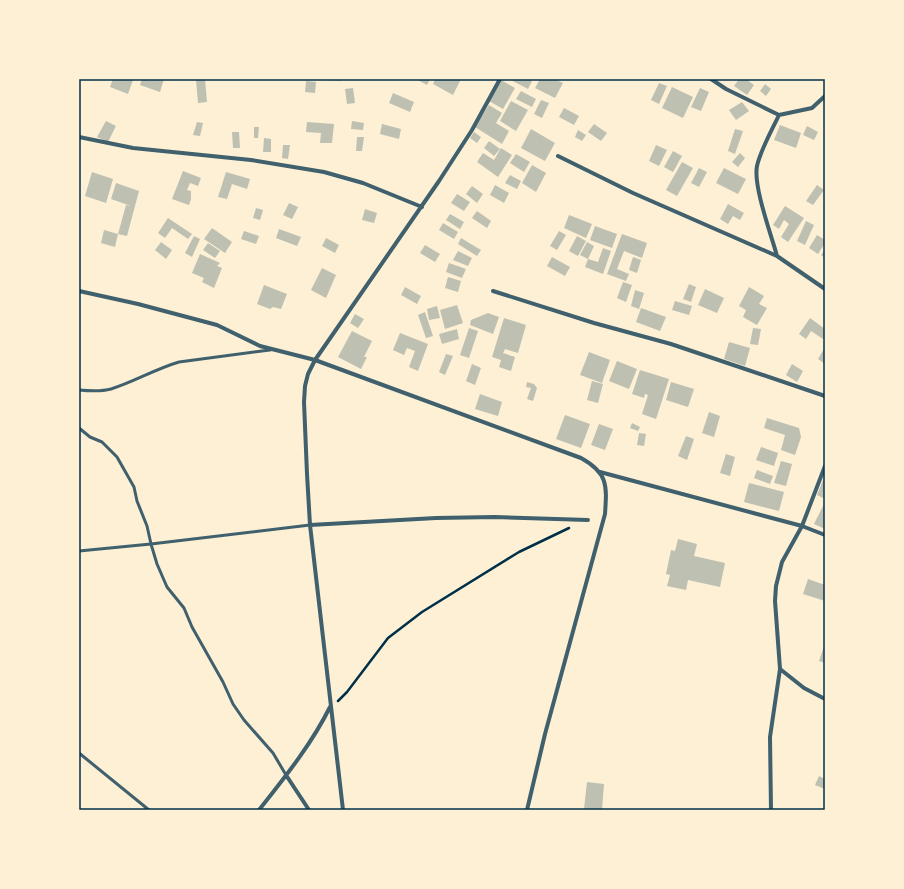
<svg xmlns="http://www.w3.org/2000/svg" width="904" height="889" viewBox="0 0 904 889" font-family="'Titillium Web',sans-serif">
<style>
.building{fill:#bec0b2}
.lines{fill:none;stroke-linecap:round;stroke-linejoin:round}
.path{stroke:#003049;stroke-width:2.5}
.service{stroke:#3f606c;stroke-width:3}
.minor{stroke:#3f606c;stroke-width:4}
.neatline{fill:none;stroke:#003049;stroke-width:1.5}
</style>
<rect width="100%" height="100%" fill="#fdf0d5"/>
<path class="building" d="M113,79L133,80L128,94L110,87Z
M142,79H164L160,92L140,85Z
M205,79L207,102L198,103L196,80Z
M324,79H341V81L324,80Z
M416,79H430L427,85Z
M435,79H461L453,95L433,84Z
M509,79H528L532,81L528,89Z
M540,79H554L563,83L555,98L535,88Z
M739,79H746L754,85L747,95L734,86Z
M501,80L515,88L503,109L489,101Z
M306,81L316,82L315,93L305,92Z
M659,83L667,86L659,104L651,100Z
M765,84L771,89L766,96L760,91Z
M672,87L693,97L683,118L662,108Z
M353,88L355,103L347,104L345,89Z
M700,88L709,92L701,111L691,107Z
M521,91L536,99L532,107L516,99Z
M393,93L414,102L410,112L389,103Z
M541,100L549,103L542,118L534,114Z
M511,101L528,110L516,131L500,121Z
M742,102L749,111L736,120L729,110Z
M489,105L502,113L496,123L509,131L502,144L475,127Z
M564,108L579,116L574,125L559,117Z
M106,121L116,126L108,142L97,137Z
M352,121L364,123L363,130L351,129Z
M197,122L203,123L200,136L193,135Z
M307,122L334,124L332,143H320L321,133L306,132Z
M382,124L401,129L399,139L380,134Z
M594,124L607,133L601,141L588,132Z
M780,125L801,133L796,148L774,140Z
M807,126L818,132L814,140L803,135Z
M254,127H259L258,138H254Z
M531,129L555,143L545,161L521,148Z
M735,129L743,131L735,154L728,151Z
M578,130L586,135L582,141L575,137Z
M232,132H239L240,148H233Z
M474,132L481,137L477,143L470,138Z
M357,137H364L362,151H356Z
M264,138L271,139V152H263Z
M489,141L500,149L494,156L484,148Z
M283,145H290L288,159L282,158Z
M656,145L667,150L659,166L649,161Z
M501,148L512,155L498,177L477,162L483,153L494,160Z
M673,151L682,156L673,172L664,167Z
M740,153L745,158L738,167L732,162Z
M516,154L530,162L524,172L510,163Z
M682,162L693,168L677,196L666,190Z
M532,165L546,173L536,192L522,183Z
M699,168L707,172L699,187L691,183Z
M724,168L746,179L738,194L716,183Z
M183,171L201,178L198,186L190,183L187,190L191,191V199L189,205L172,199Z
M92,172L113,179L106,203L85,196Z
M226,172L250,179L247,189L232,184L227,199L218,197Z
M510,175L521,181L517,189L505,183Z
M116,183L139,191L127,236L118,234L126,205L131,206L111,199Z
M495,185L509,193L504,203L490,195Z
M817,185L824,190L813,205L806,201Z
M472,186L483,194L477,203L466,194Z
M457,194L470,202L464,211L451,203Z
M289,203L298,207L292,219L283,215Z
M728,204L744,213L740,220L733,216L728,224L720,219Z
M785,206L804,218L788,242L781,237L789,224L784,220L779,229L773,225Z
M256,208L263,210L260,220L253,218Z
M365,209L377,213L374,223L362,220Z
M477,211L491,221L487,228L472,218Z
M450,214L464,222L460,229L446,220Z
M569,215L592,224L586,238L564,228Z
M168,218L192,234L188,239L172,228L165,238L158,233Z
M806,221L814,225L805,245L797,241Z
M443,223L458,232L454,239L439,230Z
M595,226L617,234L612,248L590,240Z
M212,228L232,242L225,253L204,239Z
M279,229L301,237L297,246L276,238Z
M104,230L118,234L115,247L101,243Z
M244,231L259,236L256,244L241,239Z
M559,231L566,235L557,250L550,246Z
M622,234L647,243L642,258L624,251L617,269L629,274L626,281L607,274Z
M817,235L825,240V243L818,254L809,248Z
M194,236L200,239L192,257L185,253Z
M577,236L586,241L578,256L569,251Z
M326,238L339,245L335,253L322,246Z
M461,238L481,250L477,256L458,244Z
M161,242L172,250L166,259L155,250Z
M587,242L594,246L588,259L580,255Z
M208,243L220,251L215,258L203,250Z
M425,245L440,254L435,262L420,253Z
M603,248L611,251L603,274L585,267L588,259L598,262Z
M825,250V258L821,255Z
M458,251L472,258L468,266L453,260Z
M200,254L220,263L217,266L222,268L214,288L202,282L204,278L192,273Z
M552,257L570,267L565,276L547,266Z
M633,257L641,260L637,273L629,270Z
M449,263L466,269L462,278L446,272Z
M322,268L336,275L326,298L311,290Z
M448,277L461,281L458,292L445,288Z
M623,282L632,285L626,302L617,298Z
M689,284L696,287L691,302L683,299Z
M264,285L287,294L281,309L273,307L270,309L257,304Z
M405,287L421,296L417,304L401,295Z
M749,287L764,296L759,304L767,308L757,325L743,317L746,310L739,306Z
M705,289L724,298L717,313L698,305Z
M635,290L644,293L639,309L631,306Z
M675,301L692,306L689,315L672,310Z
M457,305L463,323L445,329L440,310Z
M437,306L440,318L429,320L427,309Z
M641,308L666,317L660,331L636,322Z
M425,312L433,336L426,338L418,315Z
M488,313L499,317L493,334L470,325L471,320Z
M355,314L364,319L358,328L350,323Z
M504,318L526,325L518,353L505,349L503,353L515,357L511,371L499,367L501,360L492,357Z
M810,318L825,329V337L823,339L811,331L806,339L799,334Z
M469,328L478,331L469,358L460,355Z
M753,328L761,329L758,345L750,344Z
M457,329L459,339L442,344L439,334Z
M352,331L372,341L364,357H367L361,369L338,357Z
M400,333L428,344L418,371L409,367L415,351L407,348L404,355L393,350Z
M729,342L750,348L745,366L724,359Z
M825,347V364L818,359Z
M589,352L610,360L602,383L580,375Z
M446,354L453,356L445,375L439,372Z
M617,361L637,369L629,389L609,381Z
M472,364L481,368L475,385L466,381Z
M792,364L803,371L797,382L786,375Z
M640,370L669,379L656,419L642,414L648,395L645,394L644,398L632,394Z
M592,381L603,384L598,403L587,400Z
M527,382L534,384L537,388L533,401L527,399L531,388L526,387Z
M671,382L694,389L688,407L666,400Z
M480,394L502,402L498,416L475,409Z
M709,412L720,416L714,437L702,433Z
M565,415L590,424L581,448L556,439Z
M767,418L799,428L801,437L795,455L781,450L785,435L764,428Z
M632,423L640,427L638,431L630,428Z
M599,424L613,429L605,450L591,445Z
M639,433L646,434L644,446L637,445Z
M686,436L694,439L687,460L678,456Z
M761,447L778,453L774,466L756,460Z
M726,454L735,457L730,476L720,473Z
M781,461L792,464L786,486L774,483Z
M757,470L773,476L770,484L754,478Z
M825,475V499L817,495Z
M749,483L784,492L779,511L744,502Z
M825,502V529L814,524Z
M678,539L697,544L694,556L725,563L720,587L688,580L686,590L667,586L670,575L666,574L671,550L675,551Z
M808,579L825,585V601L803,594Z
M825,643V663L819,661Z
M819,776L825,779V789L815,785Z
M587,782L604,784L602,810L584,809Z"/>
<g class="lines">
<path class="path" d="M338,701L347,692L388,638L422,612L519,552L569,528"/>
<path class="service" d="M79,390C89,391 100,392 111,389C134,382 155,369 179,362L270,350
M79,428L90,437L102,442L117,457L134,487L137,501L147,526L151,544L157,564L167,587L184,608L192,627L223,682L233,704L244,720L273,753L286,775
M79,551L151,544L310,525
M79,753L149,810"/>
<path class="minor" d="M711,79L726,89L779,115L812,108L825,96
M79,137L133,148L251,160L324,172L363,183L422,207
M558,156L633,193L777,256L825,289
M777,256C771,234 753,186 757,166C760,151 772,130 779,115
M79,291L138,304L217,325L260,346L315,360L581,458C608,473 607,485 605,514L545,734L527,810
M493,291L594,323L671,344L825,396
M600,472L802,526L825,535
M310,525L436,518L495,517L588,520
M780,669L804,688L825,699
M286,775L309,810
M259,810C285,777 311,745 330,707
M343,810L310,525L307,474L304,402L305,386L308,374L315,360L439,181L472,130L500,79
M771,810L770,737L780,669L775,601L776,586L782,562L802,526L825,466"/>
</g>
<rect width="904" height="889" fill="none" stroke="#fdf0d5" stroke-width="160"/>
<rect x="80" y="80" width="744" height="729" class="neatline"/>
</svg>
